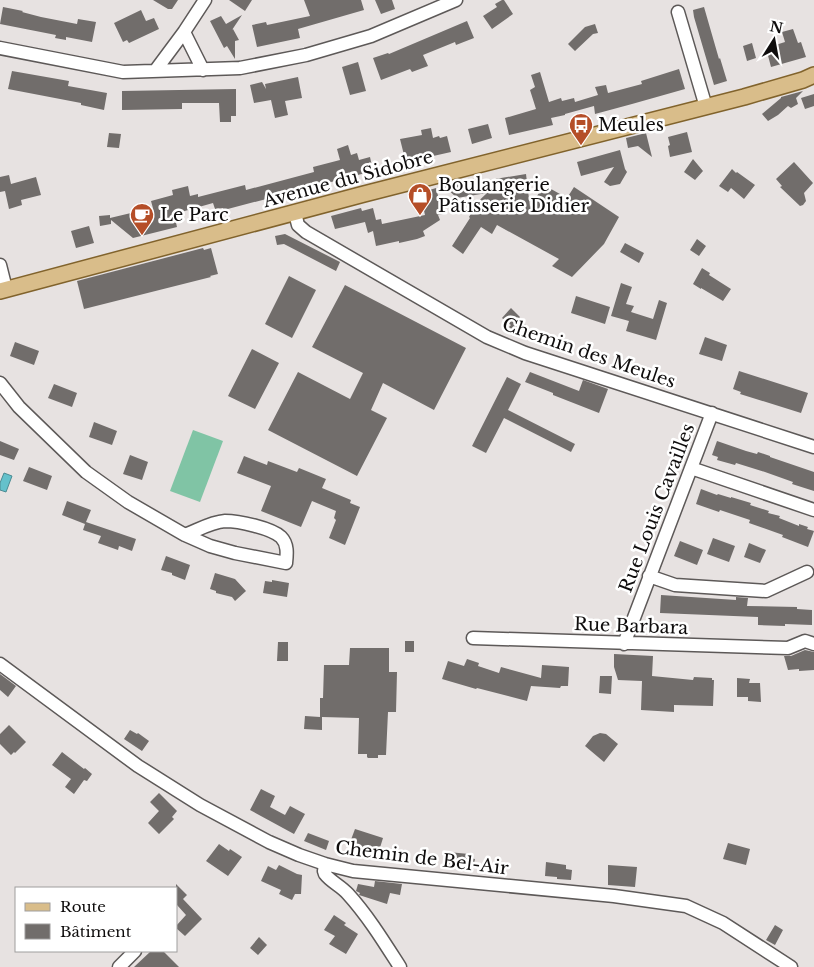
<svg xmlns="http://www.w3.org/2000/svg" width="814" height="967" viewBox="0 0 814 967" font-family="'Libre Baskerville',serif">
<rect width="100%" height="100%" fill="#e7e2e1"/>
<path fill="#80c4a5" d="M193,430L223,441L200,502L170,491Z"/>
<path fill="#65c1cb" stroke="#4b8b92" d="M4,473L12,476L6,492L0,490V483Z"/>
<path fill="#716d6b" d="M153,0H178L172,9H168Z
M229,0H252L245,11Z
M304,0H361L364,10L298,29L300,38L257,47L252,25L266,22L267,25L310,16Z
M375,0H392L395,9L381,14Z
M502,0H504L513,14L492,29L483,16L497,7L495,4Z
M3,7L23,11L22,12L41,17L77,24L78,19L96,22L92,42L66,37V40L55,38L56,35L0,24Z
M704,7L719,59L720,58L727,81L714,85L694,17L693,10Z
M141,10L146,21L154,18L159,29L129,43L127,40L123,42L114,23Z
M242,15L232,30L233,29L239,40L235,41V59L227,46L224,48L210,21L221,16L226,24Z
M467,21L474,38L456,45L455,42L423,55L428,66L412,72L410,69L381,80L373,58L388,53L389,54Z
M595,24L598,33L593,34L575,51L568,44L585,27Z
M793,29L798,43L801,42L806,57L771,67L766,48L785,42L782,32Z
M752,43L756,58L747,61L743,46Z
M358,62L366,91L350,95L342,67Z
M679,69L685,89L632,104L595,114L594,106L565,114V115L551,118L553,125L509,135L505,118L536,109L530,90L535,87L531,75L540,72L549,102L561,98L562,101L574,98L575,102L598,95L595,87L606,85L608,93L642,84L641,81Z
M12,71L69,81L68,86L107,93L104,110L81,105V103L8,89Z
M298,77L302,98L285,101L288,115L275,118L271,100L254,103L250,85L262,82L266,89L265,84Z
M236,89V116H231V122H220L219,103H182V109L122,110V91Z
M803,91L796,98L798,104L791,108L788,106L778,115L768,121L762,114L781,98V97Z
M814,94V106L805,109L801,98Z
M488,124L492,138L472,144L468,129Z
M431,128L433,138L439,136L440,138L447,136L451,152L411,161L410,158L405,159L400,139L422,135L421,130Z
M687,132L692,152L670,157L668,146L670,145L668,137Z
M109,133L121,134L119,148L107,147Z
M646,133L652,157L638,146L628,148L626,138Z
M348,145L351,155L357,153L359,160L370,157L373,171L224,210L223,208L215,209L213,203L174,214L177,227L133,238L111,220V224L100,226L99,216L110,215V218L131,213L132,217L154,212L151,201L173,195L172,190L188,186L190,196L198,194V197L245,185L246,190L314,172L313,167L340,160L337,149Z
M620,150L625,169L627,172L620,184L610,186L604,182L614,167L581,176L577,162Z
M693,159L703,171L695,180L684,172Z
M794,162L813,183L804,193L806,201L803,205L800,206L780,187L782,186L776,179Z
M732,169L736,173L737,172L755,185L744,199L731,188L728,192L719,186Z
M526,174L530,207L544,185L567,198L574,187L619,217L604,244L572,277L552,266L559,259L497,225L492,234L481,227L463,254L452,246L470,218L469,217L472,212L469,210L487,193L457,198L444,186L476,178L477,182Z
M9,175L11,184L36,177L41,195L21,200L22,205L9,209L5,191L0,192V177Z
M436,188L443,214L438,215L440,220L423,231L425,236L417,239L399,243V241L376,246L373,231L368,233L365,222L335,229L331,216L361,208L362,211L373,208L376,220L381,219L382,224L425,215L420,193Z
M89,226L94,243L76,248L71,231Z
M285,234L340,262L336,271L284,244L277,245L275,236Z
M697,239L706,246L699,256L690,250Z
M625,243L644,253L639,263L620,252Z
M203,248L204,250L211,248L218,274L210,276L211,277L84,309L77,281Z
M702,268L710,273L709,275L731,289L723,301L701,288V289L693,284Z
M289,276L316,290L292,338L265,324Z
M621,283L632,287L626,304L634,306L631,312L653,319L659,300L667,303L656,340L626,331L629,321L611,316Z
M345,285L466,348L434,410L383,383L371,410L387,418L357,476L268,430L298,372L350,399L363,373L312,347Z
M576,296L610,307L605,324L571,313Z
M511,308L520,317L519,318L526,325L517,334L509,327L511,325L502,318Z
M705,337L727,345L722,361L699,354Z
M15,342L39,351L34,365L10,356Z
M252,349L279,363L255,409L228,396Z
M739,371L808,393L801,413L740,394L741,392L733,389Z
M530,372L579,391L583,380L608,389L599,413L553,395V393L525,382Z
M507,377L521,384L508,410L575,444L571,452L504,418L486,453L472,446Z
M54,384L77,393L72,407L48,398Z
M94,422L117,431L112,445L89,437Z
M0,441L19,449L14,460L0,455Z
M717,441L746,451L757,454L758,452L770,456V457L814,472V491L792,484L793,482L765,472L736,463L735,465L717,460L718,457L712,455Z
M130,455L148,462L142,480L123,474Z
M244,456L267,465L268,461L297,472L299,468L326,479L322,488L351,500L350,503L360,507L345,545L329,538L336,520L334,518L336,511L312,501L301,527L261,511L271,486L237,473Z
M29,467L52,476L47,490L23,481Z
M701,489L717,495L718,494L731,498V497L751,503L750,505L769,511L768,513L780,516L779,518L799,526V524L808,527L807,529L814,531L808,547L782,537L783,535L749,523L750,520L720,510L719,512L696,504Z
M67,501L91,510L86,522L136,539L132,551L119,546L118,550L98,543L101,536L83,530L85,524L62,515Z
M713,538L735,546L729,562L707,554Z
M680,541L703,550L697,565L674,556Z
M749,543L766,550L760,563L744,557Z
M166,556L190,565L185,580L172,575V573L161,570Z
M215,573L235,579L246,591L235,601L232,597L216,593V591L210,589Z
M272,580L289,583L287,597L263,593L265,581L272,582Z
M661,595L736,600V597L748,598L747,606L797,607V609L812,610V625L785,624V626L758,625V617L660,613Z
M405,641H414V652H405Z
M278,642H288V661H277Z
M350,648H389V672H397L396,712H388L386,755H378V758H368L367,757V754H358L359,718L322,717V730L304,729L305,716L320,717V698H323L324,665H349Z
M805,650L814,652V670L799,671V669L788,670L784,656H791Z
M614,654L653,656L652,676L693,680L694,677L712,678V680H714L713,706L674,705V712L641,710L642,681L618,680L614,667Z
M467,659L479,663L478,666L499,673L501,667L541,678L542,665L569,667L568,686H561L560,688L531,686L527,701L477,688L476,689L442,679L448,661L464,666Z
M0,674L16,686L8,697L0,690Z
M600,676H612L611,694L599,693Z
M737,678L750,679L749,683H760L761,702L748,701V697H737Z
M9,725L26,742L15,753L14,752L11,755L0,744V734Z
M130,730L137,734L138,733L149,741L142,751L124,739Z
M600,733L606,734L618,744L604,762L585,746L593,736Z
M62,752L84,769L85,768L92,774L87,781L84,780L74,794L65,787L71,779L52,765Z
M261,789L275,796L270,807L285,815L290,806L305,814L294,834L250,810Z
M159,793L177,811L172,817L174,819L159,834L148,823L159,811L150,802Z
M355,829L383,838L378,854L349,845Z
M308,833L329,841L326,850L304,841Z
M728,843L750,849L746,865L723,859Z
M219,844L229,851L230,849L242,857L228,876L206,861Z
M448,852L469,854V858L475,859L473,869L447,866Z
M546,862L566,865V869L572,870L571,880L557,879V877L545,876Z
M279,865L297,874L302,875L301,894H295L292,900L279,894L281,890L261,881L268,866L276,870Z
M608,865L637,867L635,887L608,885Z
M375,881L402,884L400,895L390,893L387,904L359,895L360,893L356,891L358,884L374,887Z
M176,884L187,895L183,899L202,919L185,936L176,928V926L186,915L177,905L176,906Z
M334,915L346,923L344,925L358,934L346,954L329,944L335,936L324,930Z
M775,925L783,930L775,945L766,940Z
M259,937L267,945L258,955L250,948Z
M151,951H163L179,967H134Z"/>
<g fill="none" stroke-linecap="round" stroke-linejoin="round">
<g stroke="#5d5958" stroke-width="15">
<path id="minor" d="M678,12L706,107
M184,32L203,70
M0,48L123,72L240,68L306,55L371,36L456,0
M155,71L184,32L205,0
M295,213L298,225L306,232L487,337L525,353L814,447
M0,265L6,289
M0,383L19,407L86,472L128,502L185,535L210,546L235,553L286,563C287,554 288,544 281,537C271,528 239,521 225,521C211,522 198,530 185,535
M691,468L814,510
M649,576L675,585L766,591L807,572
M473,638L788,648L805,641L814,644
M624,644L712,413
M0,664L138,766L200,805L269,842L299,855L325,864L353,871L614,896L686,906L723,923L791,967
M325,864L324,871L325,874C331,882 341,886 348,894C368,916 384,942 400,967
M119,967L135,951"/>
</g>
<g stroke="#81632c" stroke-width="18">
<path id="major" d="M0,291L364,194L744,97L803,80L814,75"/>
</g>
<use href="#minor" stroke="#fff" stroke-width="12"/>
<use href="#major" stroke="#d9bd8a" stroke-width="15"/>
</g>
<defs>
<g id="bus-pin" transform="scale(1.25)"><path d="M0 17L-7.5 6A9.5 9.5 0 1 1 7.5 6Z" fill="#b54e28" stroke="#fff"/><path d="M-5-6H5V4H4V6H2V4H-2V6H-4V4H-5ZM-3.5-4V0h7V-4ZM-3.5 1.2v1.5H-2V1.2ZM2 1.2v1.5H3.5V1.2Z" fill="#fff"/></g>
<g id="shop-pin" transform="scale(1.25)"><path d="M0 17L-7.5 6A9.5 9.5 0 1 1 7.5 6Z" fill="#b54e28" stroke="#fff"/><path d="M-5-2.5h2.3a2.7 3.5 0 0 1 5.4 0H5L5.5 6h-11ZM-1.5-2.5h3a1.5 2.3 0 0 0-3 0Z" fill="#fff"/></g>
<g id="cafe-pin" transform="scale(1.25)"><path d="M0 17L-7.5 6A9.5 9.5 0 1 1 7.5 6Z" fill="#b54e28" stroke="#fff"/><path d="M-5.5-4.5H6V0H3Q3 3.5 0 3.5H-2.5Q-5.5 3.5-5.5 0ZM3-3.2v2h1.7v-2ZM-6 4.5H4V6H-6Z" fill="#fff"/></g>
</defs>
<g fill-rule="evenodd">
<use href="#bus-pin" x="581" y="125"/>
<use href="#shop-pin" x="420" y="195"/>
<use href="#cafe-pin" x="142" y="215"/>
</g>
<g text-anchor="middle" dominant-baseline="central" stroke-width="5" stroke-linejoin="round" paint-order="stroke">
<g font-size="18" fill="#0f0d0d" stroke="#fff" text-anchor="start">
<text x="598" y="125">Meules</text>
<text x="438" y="185">Boulangerie<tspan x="438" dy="21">Pâtisserie Didier</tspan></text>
<text x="160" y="215">Le Parc</text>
</g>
<g font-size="18" fill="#0f0d0d" stroke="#fff">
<text transform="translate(348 179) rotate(-15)">Avenue du Sidobre</text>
<text transform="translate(589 353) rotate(19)">Chemin des Meules</text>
<text transform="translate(657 508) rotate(-69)">Rue Louis Cavailles</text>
<text transform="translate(631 626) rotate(2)">Rue Barbara</text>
<text transform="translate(422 858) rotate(7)">Chemin de Bel-Air</text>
</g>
</g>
<rect x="15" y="887" width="162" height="65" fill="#ffffff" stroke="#9f9e9e"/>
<rect x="25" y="903" width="25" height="8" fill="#d9bd8a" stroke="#9f9e9e"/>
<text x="60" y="912" font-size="15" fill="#0f0d0d">Route</text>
<rect x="25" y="924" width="25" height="15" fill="#716d6b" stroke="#9f9e9e"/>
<text x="60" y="937" font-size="15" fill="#0f0d0d">Bâtiment</text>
<g transform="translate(774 40) rotate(11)" stroke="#ffffff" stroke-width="4" paint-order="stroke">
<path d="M0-4L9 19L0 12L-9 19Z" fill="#0f0d0d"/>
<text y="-8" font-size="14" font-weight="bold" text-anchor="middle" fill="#0f0d0d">N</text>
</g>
</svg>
